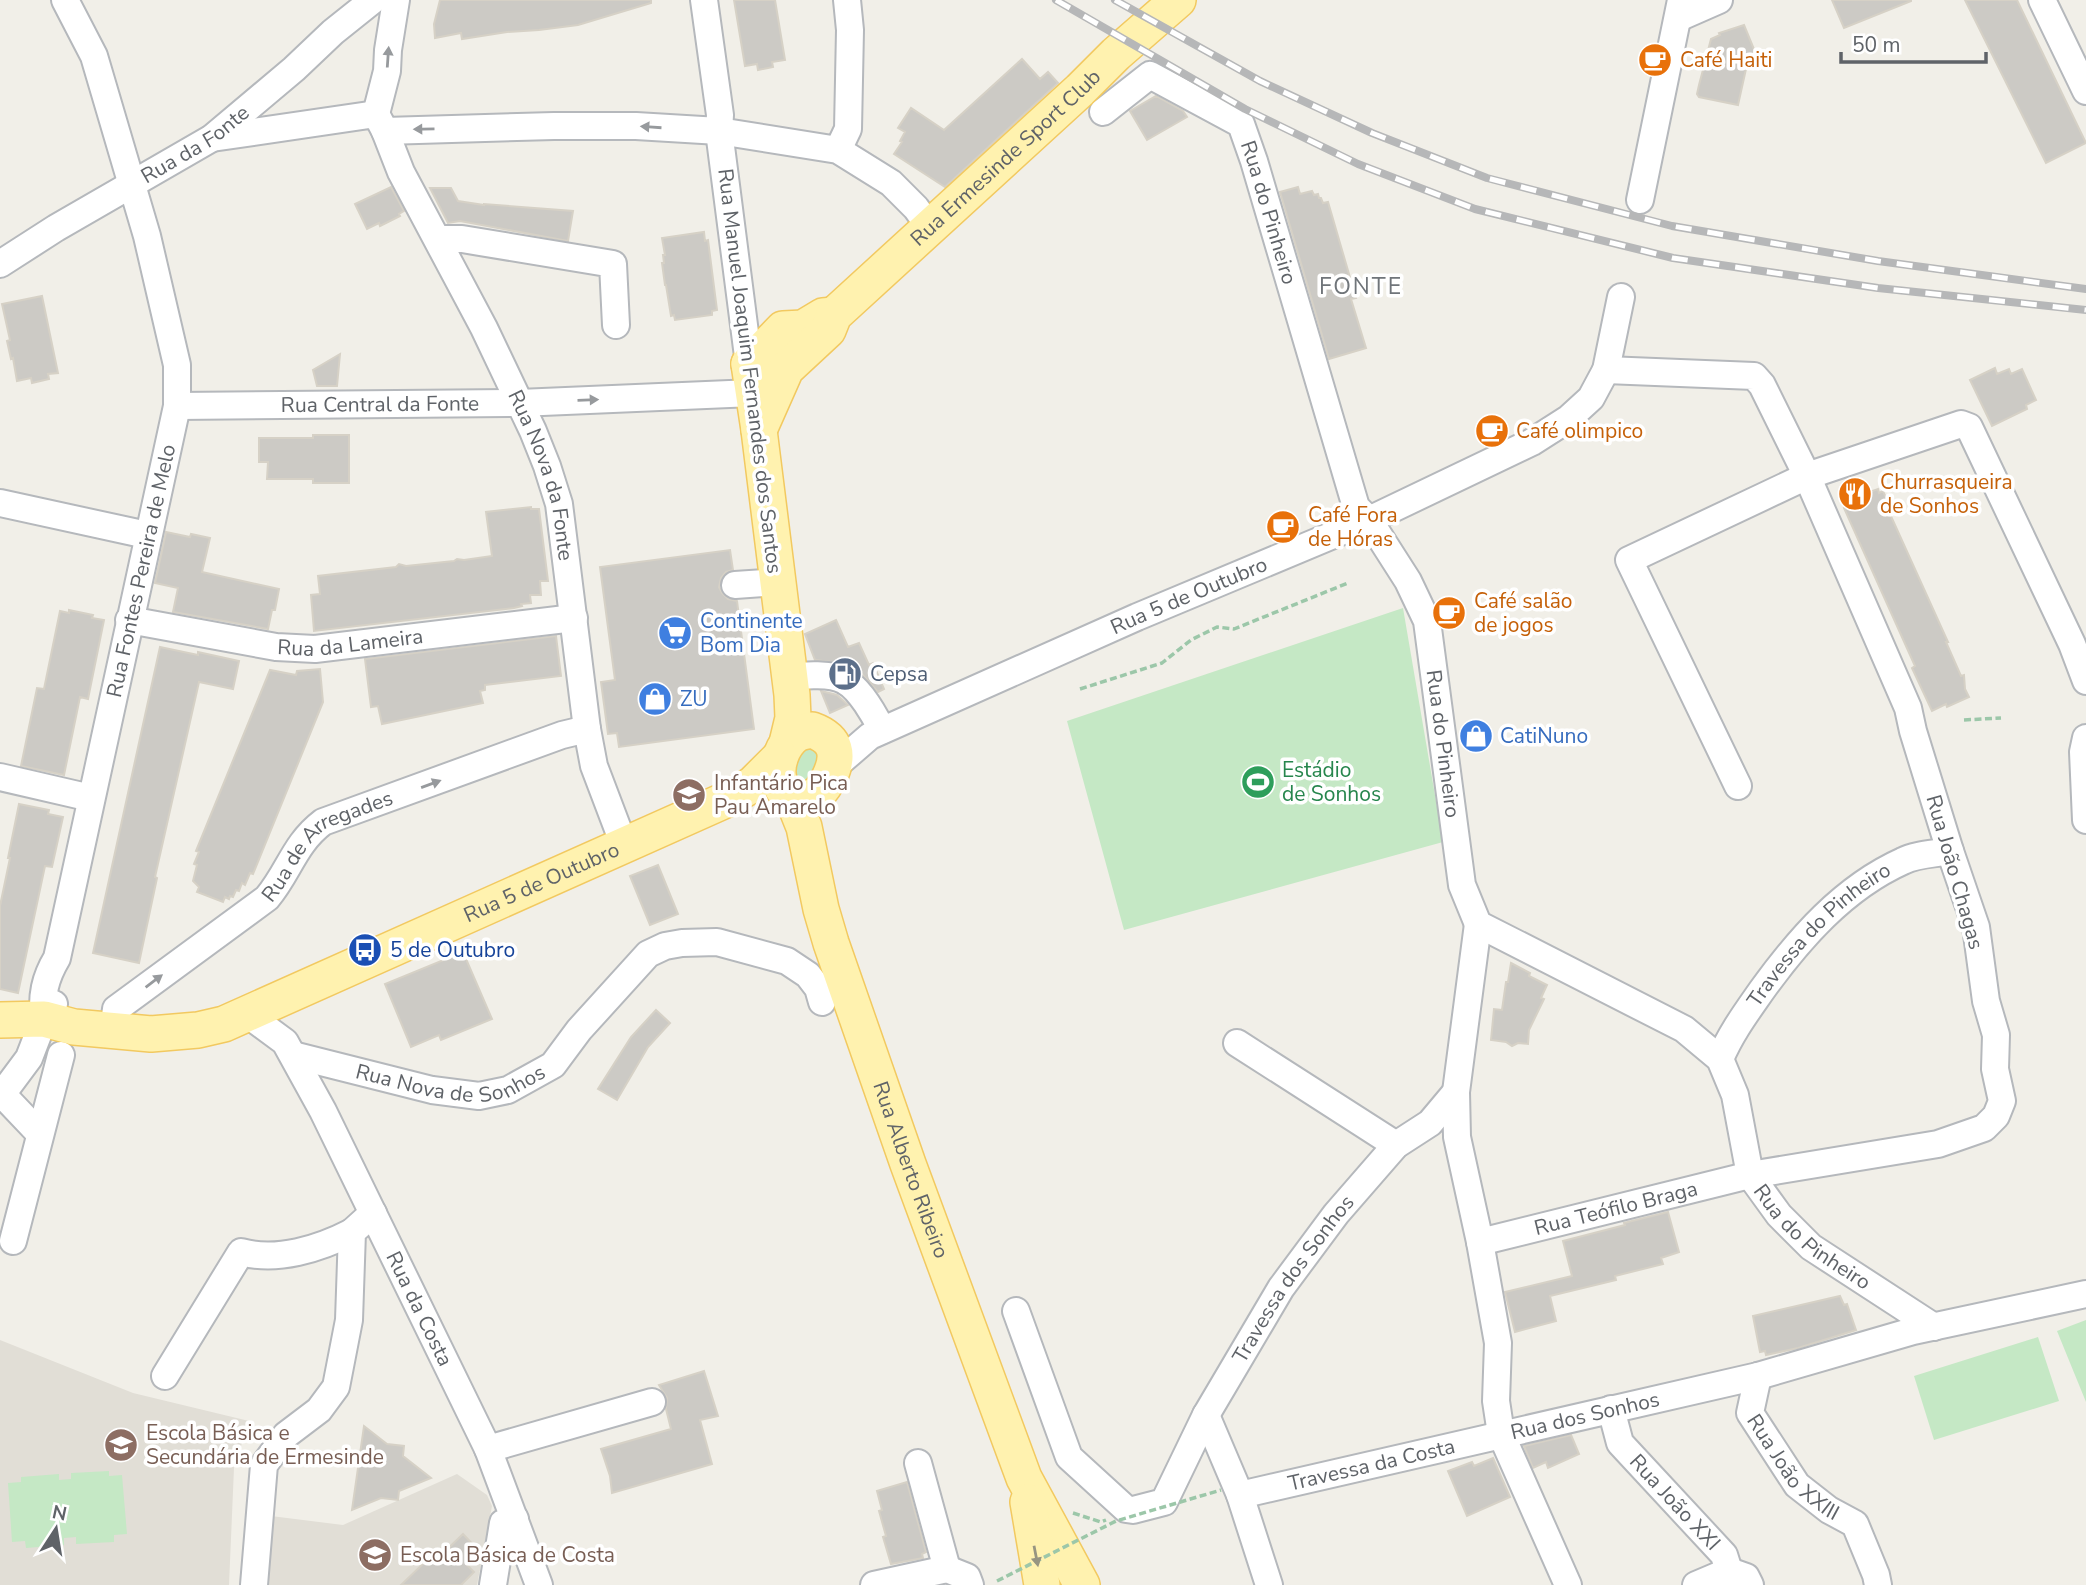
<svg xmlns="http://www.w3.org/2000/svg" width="2086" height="1585" viewBox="0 0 2086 1585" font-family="'Nunito Sans',sans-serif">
<rect width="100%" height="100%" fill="#f1efe8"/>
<path fill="#e1ded6" d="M0,1340L133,1393L249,1421L234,1468L229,1585H0Z
M457,1474L487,1495L492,1506L477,1585H267L271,1516L343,1525Z"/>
<path fill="#c5e8c5" d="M1403,608L1443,842L1124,930L1067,721Z
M807,743L824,758L800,788L789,770Z
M2086,1320V1402L2057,1331Z
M2038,1337L2059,1401L1934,1440L1914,1376Z
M109,1471V1476L122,1475L127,1534L114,1535V1542L76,1544V1537L64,1538V1545L26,1548L25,1541L12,1542L8,1483L21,1482V1477L59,1474V1480L71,1479V1473Z"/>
<path fill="#cccac5" stroke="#d6d1c6" stroke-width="2" d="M440,0H651V3L578,25L539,30L507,32L462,39L461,33L435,38L434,24Z
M734,0H775L785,60L772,62L773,67L758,70L757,64L745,66Z
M1832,0H1911V1L1844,28Z
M1965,0H2017L2086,143L2046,163Z
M1744,25L1758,59L1748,63V68L1746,69L1738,105L1699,97L1697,94L1699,85L1711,39L1720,35L1719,33Z
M1022,59L1040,79L1048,72L1058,83L945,187L894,154L902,142L900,141L905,132L898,128L911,108L944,130Z
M1156,96L1183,111L1187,117L1147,140L1130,111Z
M391,187L404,211L399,214L400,216L380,226L379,223L367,229L355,204Z
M1298,187L1300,194L1312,191L1314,195L1318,194L1319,198H1321L1323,203L1328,202L1356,298L1351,299L1366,348L1329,359L1280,192Z
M430,188H451L458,201L484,205V204L573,211L568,241L460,221L448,223Z
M704,232L705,241L708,240L717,310L712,311V315L675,320L674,315L671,316L666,285H665L662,263H664L663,255H665L662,238Z
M42,296L58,373L48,374L49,379L32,383L31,378L17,381L13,358L11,359L7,341L10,340L2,304Z
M340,354L337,386H317L313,370Z
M1995,368L1997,374L2009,369L2011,374L2022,369L2036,400L2026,405L2027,409L1992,426L1970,380Z
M313,435H349V483H313V479H267L268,462H259V438H313Z
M1878,489L1879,493L1883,491L1893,513L1890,514L1948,642H1946L1961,676L1964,675L1965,689L1969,697L1947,707L1946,704L1932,711L1912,668L1915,666L1844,508L1846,507L1845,505L1861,495Z
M531,507V509H539L548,581H540L541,595H530L531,603L521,604L522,606L514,608L314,631L311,595L320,594L318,576L396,567L399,564L406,566L454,561L457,559L464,560L492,556L486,512Z
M166,532L190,537L191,534L210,538L202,572L279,589L275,610H272L268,629L173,612L178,588L155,583Z
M730,550L733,570L726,572L721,578L719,587L722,593L728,599L737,601L754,729L619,747L617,733L608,734L601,682L615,680L600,567Z
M69,610L93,615L92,618L104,620L88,699L80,697L64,775L21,766L37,688L44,689L60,611L69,613Z
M836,620L848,647L859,643L869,665L873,663L884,689L878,692L861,673L847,664L815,660L805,634Z
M556,636L561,676L485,685V690L480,691L483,703L382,724L378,706L371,707L365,659Z
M160,647L198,655V652L239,661L233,689L199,682L155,877L157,878L139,963L93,953Z
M320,669L323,702L253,874L250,873L245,885L242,883L239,891L236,890L233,897L230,896L229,899L225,897L223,902L197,892L199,887L193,881L197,865L194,864L199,852L196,851L270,670L296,675L297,671Z
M821,691L837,695L848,705L830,713Z
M19,804L49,810L48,814L63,817L52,867L45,866L18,993L0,989V906L10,858H8Z
M658,865L678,914L650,925L630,876Z
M463,952L492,1019L441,1040L439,1035L411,1047L385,984Z
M1511,963L1530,973L1529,976L1547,985L1541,998L1544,999L1529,1030L1528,1044L1518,1043L1512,1046L1506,1042L1491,1040L1494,1009L1502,1010L1506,982H1508Z
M656,1010L670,1023L648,1047L617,1100L598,1089L631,1037Z
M1668,1212L1679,1252L1661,1258L1663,1264L1615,1276L1616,1280L1550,1296L1556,1321L1515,1332L1505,1292L1572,1276L1563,1241L1625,1225L1624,1223Z
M1840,1296L1844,1305L1847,1304L1856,1330L1798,1348L1766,1355L1765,1351L1760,1352L1753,1316Z
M704,1371L718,1416L700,1420L712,1464L612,1493L610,1476L601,1449L671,1429L666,1409L667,1398L659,1385Z
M364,1426L387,1444L404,1446L403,1456L431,1478L399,1491L398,1500L381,1498L352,1510Z
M1571,1435L1579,1454L1548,1468L1546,1462L1533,1468L1524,1446Z
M1493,1458L1510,1497L1467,1516L1448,1471L1472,1462L1474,1466Z
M907,1482L926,1552L922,1554L923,1558L891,1564L883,1537L886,1536L879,1511L882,1510L877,1491Z
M463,1534L480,1552L467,1565L474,1572L461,1585H401L428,1559L433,1563Z"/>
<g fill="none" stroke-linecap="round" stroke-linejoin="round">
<g stroke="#b5b8bc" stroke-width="30">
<g id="minor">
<path d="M704,0L720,115L719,131L749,364"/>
<path d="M2042,0L2086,91"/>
<path d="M1678,18L1719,0"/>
<path id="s1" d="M1103,112L1150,75L1241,124L1254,161L1356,507L1369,520L1408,581L1427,621L1462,885L1478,924L1684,1029L1720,1059L1735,1095L1750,1175L1779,1215L1811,1247L1934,1327"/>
<path d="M376,114L387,71L388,50L396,0"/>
<path d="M385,131L554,126H636L719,131L838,150L891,183L916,208L929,226"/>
<path id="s2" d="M212,138L376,114L385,131L401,172L484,328L533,431L547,466L559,504L587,729L594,766L624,845"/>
<path d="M838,150L848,129L850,30L847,0"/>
<path d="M1640,200L1681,0"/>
<path d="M438,239H462L613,264L616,325"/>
<path id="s3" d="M0,264L56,228L212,138L294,69L333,32L373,0"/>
<path id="s4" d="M177,406L519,403L753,393"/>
<path d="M0,503L147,535"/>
<path d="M735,585L777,582"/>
<path id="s5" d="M129,620L276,647L315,649L574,618"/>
<path d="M789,677C803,675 833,673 845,681C860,689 875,716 882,730"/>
<path d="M2086,738L2083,752L2086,820"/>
<path id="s6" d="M834,767L870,736L1137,617L1369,520L1532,442L1568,419L1591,398L1606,370L1621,297"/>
<path d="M0,777L91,798"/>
<path d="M1738,786L1629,560L1807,476L1961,424L1969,427L2072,644L2086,681"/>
<path d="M1478,924L1456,1092L1457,1137L1480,1242L1498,1343L1496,1401L1501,1434L1568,1585"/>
<path id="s7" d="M247,1014L285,1042L323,1111L488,1449L539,1585"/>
<path id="s8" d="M44,1019C41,996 45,978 57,958L177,406V365L147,236L94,56L65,0"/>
<path id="s9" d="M113,1030L116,1009L267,898C289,872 294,844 323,822L562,735L587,729"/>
<path d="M1237,1043L1396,1145"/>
<path id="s10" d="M293,1055L432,1090L479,1096L508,1090L553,1065L579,1030L648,954L665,946L682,943L717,942L787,961L808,975L818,988L822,1002"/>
<path id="s11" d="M1720,1059C1731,1033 1746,1013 1762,990C1799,939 1843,888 1903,861C1916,854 1935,854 1950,851"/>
<path d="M2,1094L40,1134"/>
<path d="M0,1097L29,1058L44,1019L54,1004"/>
<path d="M13,1241L61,1055"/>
<path id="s12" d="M1480,1242L1750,1175L1938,1144L1984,1128L1996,1116L2002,1101L1995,1069L1996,1035L1986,1001L1976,927L1950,851L1913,731L1908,708L1807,476L1762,385L1754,376L1606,370"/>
<path id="s13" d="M1016,1311L1069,1457L1126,1509L1133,1510L1164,1502L1206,1415L1281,1288L1336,1214L1396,1145L1430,1123L1456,1092"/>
<path d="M165,1376L241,1252C277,1262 319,1249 352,1232"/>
<path id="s14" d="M1758,1376L1750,1413L1797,1485L1829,1510L1855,1524L1876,1575L1878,1585"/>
<path id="s15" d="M1611,1409L1620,1443L1724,1555L1729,1571"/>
<path d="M1206,1415L1240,1495L1269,1585"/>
<path d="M488,1449L652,1402"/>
<path d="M918,1463L947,1569"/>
<path id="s16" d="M1240,1495L1758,1376L1913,1331L2086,1294"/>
<path d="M1729,1571L1746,1577L1750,1585"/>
<path d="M254,1585L264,1465L286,1435L319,1410L336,1387L349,1320L352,1232L373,1213"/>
<path d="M493,1585L503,1523L515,1519"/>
<path d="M874,1585L947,1569L967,1577L970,1585"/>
<path d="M1696,1585L1729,1571"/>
</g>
</g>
<g stroke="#f2c960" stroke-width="38">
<g id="major">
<path d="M749,364L759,430L792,695L793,718L787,743"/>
<path d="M749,364L783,329L803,328L823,316L834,315"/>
<path id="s17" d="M759,430L786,369L828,330L834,315L1080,90L1116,54L1178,0"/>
<path d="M812,730C837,739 840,755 829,778C826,783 821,792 816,795C803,804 785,798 780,783C774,767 782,744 797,734C801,732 807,731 812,730Z"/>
<path id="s18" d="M792,797L804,827L821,909L831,943L908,1164L1024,1478L1082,1585"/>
<path id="s19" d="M0,1020L44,1019L74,1027L151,1034L198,1030L224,1024L730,798L753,784L780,757"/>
<path d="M1028,1502L1042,1585"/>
</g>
</g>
<path stroke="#9cc7a9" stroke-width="3.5" stroke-dasharray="7 3.5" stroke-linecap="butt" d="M1080,689L1162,663L1191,640L1217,627L1234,629L1348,583
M1964,720L2001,718
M1073,1513L1101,1522L1106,1520"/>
<use href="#minor" stroke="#fff" stroke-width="26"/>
<use href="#major" stroke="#fff2af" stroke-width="35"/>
<g stroke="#b6b7b8" stroke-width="8">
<path id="rail" d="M1056,0L1245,109L1358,164L1475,209L1673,258L1878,288L2086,310
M1115,0L1260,81L1372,133L1487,178L1672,226L1878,261L2086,289"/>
</g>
<use href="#rail" stroke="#fff" stroke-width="5" stroke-dasharray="16" stroke-linecap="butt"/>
<path stroke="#9cc7a9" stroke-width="3.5" stroke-dasharray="7 3.5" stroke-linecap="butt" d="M997,1581L1116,1521L1221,1490"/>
</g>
<defs><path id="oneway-solid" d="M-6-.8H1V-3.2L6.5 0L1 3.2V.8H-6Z" transform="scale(1.75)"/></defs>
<g fill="#979a9d">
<use href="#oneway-solid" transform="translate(388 57) rotate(-86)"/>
<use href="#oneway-solid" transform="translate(651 127) rotate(-176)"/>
<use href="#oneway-solid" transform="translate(424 129) rotate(179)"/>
<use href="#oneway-solid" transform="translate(588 400) rotate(-2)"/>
<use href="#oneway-solid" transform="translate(431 784) rotate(-20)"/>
<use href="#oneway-solid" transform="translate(154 981) rotate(-37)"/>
</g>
<use fill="#979581" href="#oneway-solid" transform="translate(1036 1556) rotate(79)"/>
<defs>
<g id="cafe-disc" transform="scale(1.75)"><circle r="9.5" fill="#e8710a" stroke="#fff"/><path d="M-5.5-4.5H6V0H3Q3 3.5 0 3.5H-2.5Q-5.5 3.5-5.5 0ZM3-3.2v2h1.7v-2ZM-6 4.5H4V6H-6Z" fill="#fff"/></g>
<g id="restaurant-disc" transform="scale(1.75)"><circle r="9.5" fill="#e8710a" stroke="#fff"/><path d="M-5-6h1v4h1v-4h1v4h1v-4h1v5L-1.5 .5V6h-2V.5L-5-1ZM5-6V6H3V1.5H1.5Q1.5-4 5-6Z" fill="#fff"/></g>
<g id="supermarket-disc" transform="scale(1.75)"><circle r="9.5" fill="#3f7fe0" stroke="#fff"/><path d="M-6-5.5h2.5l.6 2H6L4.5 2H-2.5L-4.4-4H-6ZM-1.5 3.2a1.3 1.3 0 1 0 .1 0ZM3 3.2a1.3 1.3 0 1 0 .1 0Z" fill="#fff"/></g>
<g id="fuel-disc" transform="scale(1.75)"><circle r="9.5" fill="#5c6f8a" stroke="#fff"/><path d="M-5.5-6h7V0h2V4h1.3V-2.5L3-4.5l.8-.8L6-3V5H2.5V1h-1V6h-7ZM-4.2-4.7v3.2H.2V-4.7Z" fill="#fff"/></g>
<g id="shop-disc" transform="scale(1.75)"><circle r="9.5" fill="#3f7fe0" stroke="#fff"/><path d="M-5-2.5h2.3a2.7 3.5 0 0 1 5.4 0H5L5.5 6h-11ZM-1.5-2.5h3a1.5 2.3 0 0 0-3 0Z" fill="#fff"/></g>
<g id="stadium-disc" transform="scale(1.75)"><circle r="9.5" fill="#2e9e5b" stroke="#fff"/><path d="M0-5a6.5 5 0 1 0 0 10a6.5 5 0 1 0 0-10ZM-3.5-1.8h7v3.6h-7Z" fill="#fff"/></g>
<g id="school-disc" transform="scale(1.75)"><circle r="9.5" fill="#8d6e63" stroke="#fff"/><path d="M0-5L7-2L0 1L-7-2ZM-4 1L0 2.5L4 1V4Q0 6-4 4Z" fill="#fff"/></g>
<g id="bus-disc" transform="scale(1.75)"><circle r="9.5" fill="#1a4fb4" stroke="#fff"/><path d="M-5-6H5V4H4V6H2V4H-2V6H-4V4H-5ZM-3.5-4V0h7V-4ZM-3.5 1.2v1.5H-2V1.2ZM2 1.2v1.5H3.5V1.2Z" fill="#fff"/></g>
</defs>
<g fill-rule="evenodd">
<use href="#cafe-disc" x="1655" y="60"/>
<use href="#cafe-disc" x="1492" y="431"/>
<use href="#restaurant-disc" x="1855" y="494"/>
<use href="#cafe-disc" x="1283" y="527"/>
<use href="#cafe-disc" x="1449" y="613"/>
<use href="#supermarket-disc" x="675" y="633"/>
<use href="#fuel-disc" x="845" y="674"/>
<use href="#shop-disc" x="655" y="699"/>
<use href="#shop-disc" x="1476" y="736"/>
<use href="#stadium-disc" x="1258" y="782"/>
<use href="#school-disc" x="689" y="795"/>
<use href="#bus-disc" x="365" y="950"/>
<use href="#school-disc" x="121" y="1445"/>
<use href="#school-disc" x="375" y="1555"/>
</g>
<g text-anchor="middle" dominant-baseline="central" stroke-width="7" stroke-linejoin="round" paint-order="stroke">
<g font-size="21" fill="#c56008" stroke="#fff" text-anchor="start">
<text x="1680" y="60">Café Haiti</text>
<text x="1516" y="431">Café olimpico</text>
<text x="1880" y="482">Churrasqueira<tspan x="1880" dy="24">de Sonhos</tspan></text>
<text x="1308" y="515">Café Fora<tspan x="1308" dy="24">de Hóras</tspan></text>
<text x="1474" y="601">Café salão<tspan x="1474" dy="24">de jogos</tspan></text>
</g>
<g font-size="21" fill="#5f6368" stroke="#fff">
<text stroke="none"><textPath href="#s3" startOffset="229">Rua da Fonte</textPath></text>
<text stroke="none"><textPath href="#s17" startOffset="373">Rua Ermesinde Sport Club</textPath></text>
<text stroke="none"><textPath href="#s1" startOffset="256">Rua do Pinheiro</textPath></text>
<text transform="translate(750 371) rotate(83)">Rua Manuel Joaquim Fernandes dos Santos</text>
<text stroke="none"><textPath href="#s4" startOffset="203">Rua Central da Fonte</textPath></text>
<text stroke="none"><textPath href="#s2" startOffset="565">Rua Nova da Fonte</textPath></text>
<text stroke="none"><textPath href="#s8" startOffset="460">Rua Fontes Pereira de Melo</textPath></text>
<text stroke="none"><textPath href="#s6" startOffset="396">Rua 5 de Outubro</textPath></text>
<text stroke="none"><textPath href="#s5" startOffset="224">Rua da Lameira</textPath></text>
<text stroke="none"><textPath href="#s1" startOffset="822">Rua do Pinheiro</textPath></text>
<text stroke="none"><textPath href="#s9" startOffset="292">Rua de Arregades</textPath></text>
<text transform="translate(1955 872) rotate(74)">Rua João Chagas</text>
<text stroke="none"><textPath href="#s19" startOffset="574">Rua 5 de Outubro</textPath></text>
<text stroke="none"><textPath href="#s11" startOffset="161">Travessa do Pinheiro</textPath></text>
<text stroke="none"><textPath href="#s10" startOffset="163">Rua Nova de Sonhos</textPath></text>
<text stroke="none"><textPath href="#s18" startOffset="392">Rua Alberto Ribeiro</textPath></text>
<text stroke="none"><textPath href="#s12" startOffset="140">Rua Teófilo Braga</textPath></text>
<text stroke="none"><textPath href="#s1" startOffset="1494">Rua do Pinheiro</textPath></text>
<text stroke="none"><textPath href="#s13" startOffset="530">Travessa dos Sonhos</textPath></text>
<text stroke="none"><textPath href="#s7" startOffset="346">Rua da Costa</textPath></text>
<text stroke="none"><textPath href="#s16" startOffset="354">Rua dos Sonhos</textPath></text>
<text stroke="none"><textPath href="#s14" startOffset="108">Rua João XXIII</textPath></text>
<text stroke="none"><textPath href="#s16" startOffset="135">Travessa da Costa</textPath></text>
<text stroke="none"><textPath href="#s15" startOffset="116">Rua João XXI</textPath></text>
</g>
<g font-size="21" fill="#366cbe" stroke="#fff" text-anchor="start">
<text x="700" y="621">Continente<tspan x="700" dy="24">Bom Dia</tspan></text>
<text x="680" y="699">ZU</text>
<text x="1500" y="736">CatiNuno</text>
</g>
<g font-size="21" fill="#4e5e75" stroke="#fff" text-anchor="start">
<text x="870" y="674">Cepsa</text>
</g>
<g font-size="21" fill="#27864d" stroke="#fff" text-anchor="start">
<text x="1282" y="770">Estádio<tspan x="1282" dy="24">de Sonhos</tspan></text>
</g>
<g font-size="21" fill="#785e54" stroke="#fff" text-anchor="start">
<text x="714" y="783">Infantário Pica<tspan x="714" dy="24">Pau Amarelo</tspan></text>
<text x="146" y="1433">Escola Básica e<tspan x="146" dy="24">Secundária de Ermesinde</tspan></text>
<text x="400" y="1555">Escola Básica de Costa</text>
</g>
<g font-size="21" fill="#164399" stroke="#fff" text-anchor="start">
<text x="390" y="950">5 de Outubro</text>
</g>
<g font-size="23" letter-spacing="2" fill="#70757a" stroke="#fff">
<text x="1361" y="286">FONTE</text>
</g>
</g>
<g transform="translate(56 1529) rotate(12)" stroke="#ffffff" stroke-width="5" paint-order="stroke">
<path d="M0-5L12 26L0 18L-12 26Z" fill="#5f6368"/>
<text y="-10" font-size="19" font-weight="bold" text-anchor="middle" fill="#5f6368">N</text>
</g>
<path d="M1841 52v10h145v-10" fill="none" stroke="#5f6368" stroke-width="3.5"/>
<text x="1852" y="52" font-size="21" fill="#5f6368" stroke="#ffffff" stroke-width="5" paint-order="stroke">50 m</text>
</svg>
